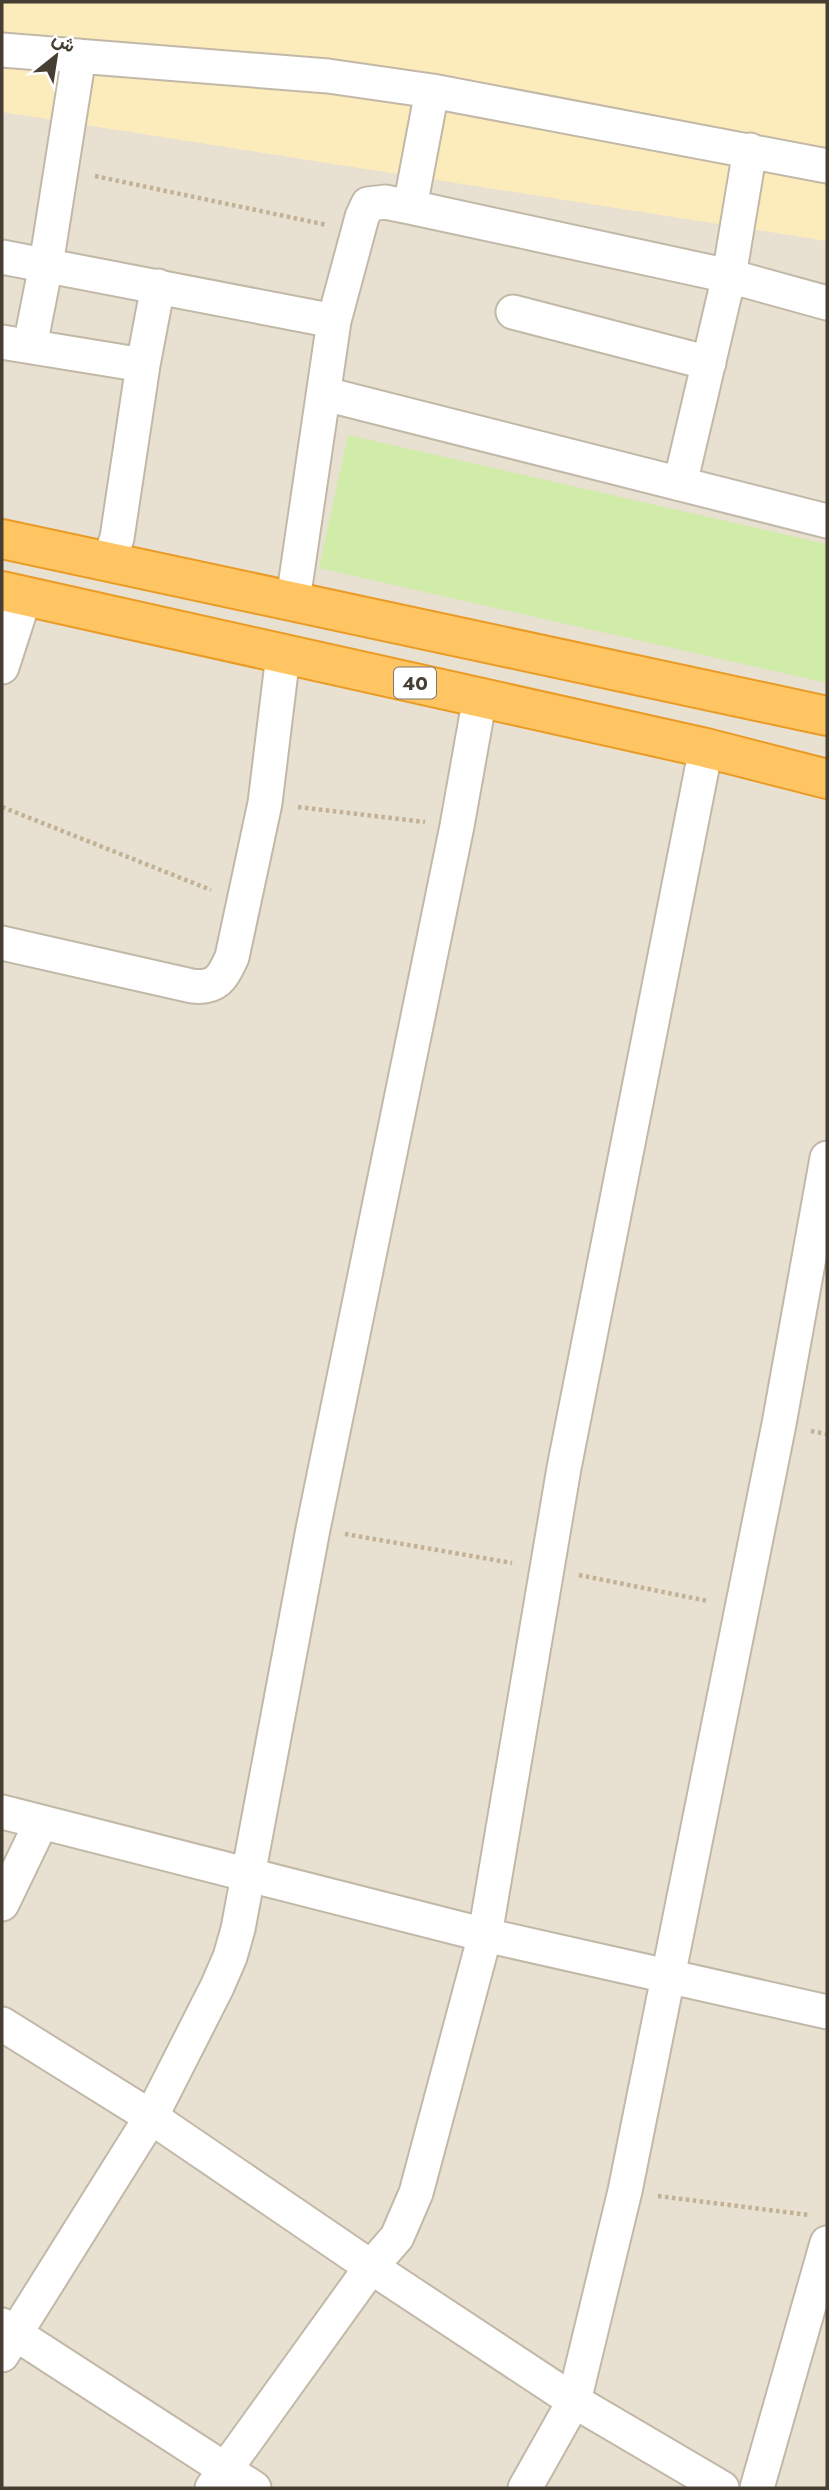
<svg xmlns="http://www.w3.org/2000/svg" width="829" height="2490" viewBox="0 0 829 2490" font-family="Jost,Vazirmatn,sans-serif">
<rect width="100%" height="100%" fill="#f3eee3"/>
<path fill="#e8e0d1" d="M2,68L827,198V2488H2Z"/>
<path fill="#d0eca8" d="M348,435L827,544V683L319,568Z"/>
<path fill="#fcecbb" d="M2,2H827V241L2,112Z"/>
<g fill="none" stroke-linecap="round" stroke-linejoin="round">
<g stroke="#c2b8a8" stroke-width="37">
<path id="street" d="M2,50L328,76L432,91L827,166
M410,207L432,91
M2,257L334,321
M513,312L709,363
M2,342L143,365L117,538L108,563
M30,346L46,265L79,56
M143,365L158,286
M325,394L827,521
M680,484L729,276L750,150
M293,600L334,321L362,217L368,204L385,202L410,207L729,276L827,303
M2,667L25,596
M2,943L192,986C216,989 223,978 232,957L265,803L283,655
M2,1812L485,1935L827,2012
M2,1904L41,1823
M2,2024L151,2117L371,2267L574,2401L722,2488
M2,2325L254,2488
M2,2355L151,2117L217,1987L230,1957L238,1929L313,1529L457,826L480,697
M212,2488L371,2267L397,2237L416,2193L485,1935L564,1468L706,748
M525,2488L574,2401L625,2191L779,1424L827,1158
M757,2488L827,2243"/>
</g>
<g stroke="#ea9b26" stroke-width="42">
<path id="highway" d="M2,539L827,716
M2,591L706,748L827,779"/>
</g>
<path stroke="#c2b195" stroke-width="4.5" stroke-dasharray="3.5 3.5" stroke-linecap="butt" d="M95,176L327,225
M2,807L211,890
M298,807L425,822
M811,1431L827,1434
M345,1534L512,1563
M579,1575L708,1601
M658,2196L809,2215"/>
<use href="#street" stroke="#fff" stroke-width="33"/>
<use href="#highway" stroke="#ffc563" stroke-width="38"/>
</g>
<g text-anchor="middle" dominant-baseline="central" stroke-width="5" stroke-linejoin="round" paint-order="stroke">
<rect fill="#fff" stroke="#7e7870" stroke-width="2" x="394" y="667.5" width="42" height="31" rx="5"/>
<g font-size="19" font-weight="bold" fill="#463e33">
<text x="415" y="683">40</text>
</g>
</g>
<rect width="829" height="2490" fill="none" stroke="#463e33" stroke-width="7"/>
<g transform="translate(56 56) rotate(30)" stroke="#ffffff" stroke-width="5" paint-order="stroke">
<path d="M0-5L12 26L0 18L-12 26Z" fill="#463e33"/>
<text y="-10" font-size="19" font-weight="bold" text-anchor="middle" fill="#463e33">ش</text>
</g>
</svg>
